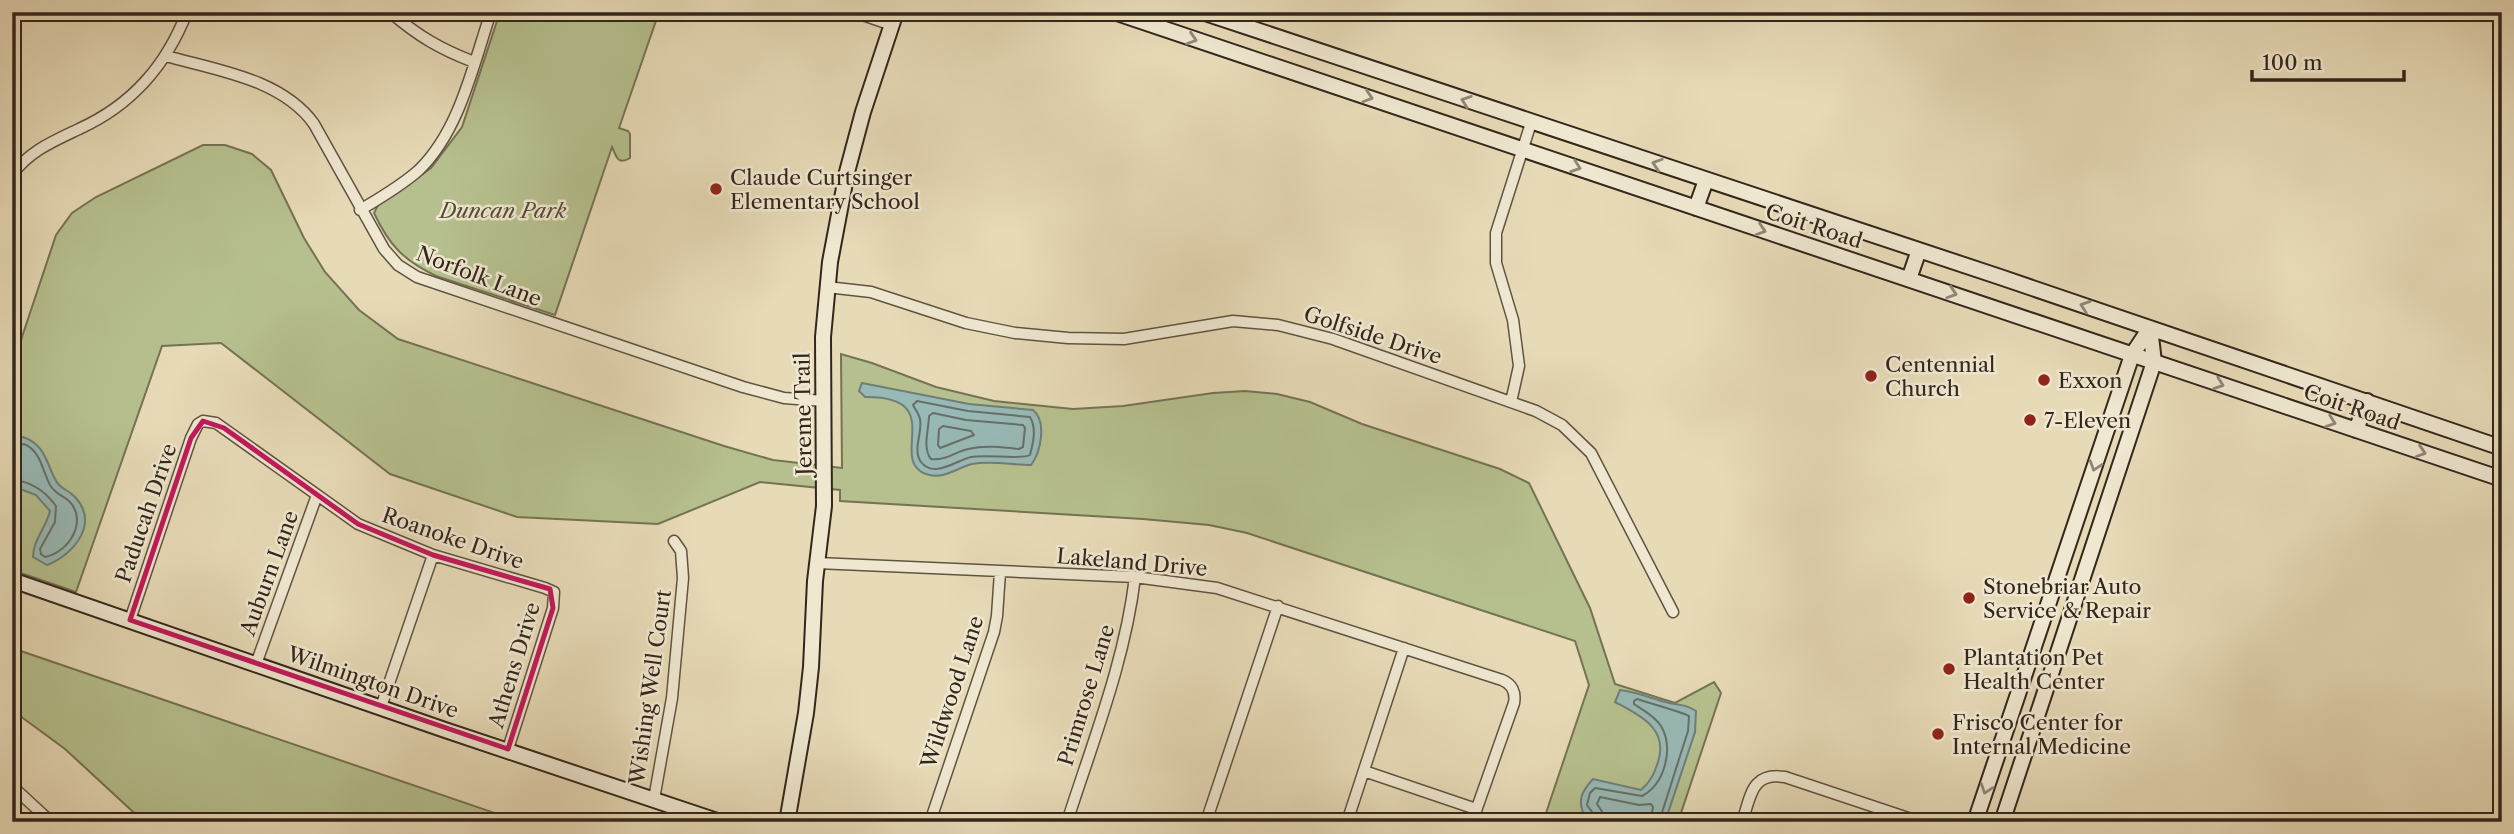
<svg xmlns="http://www.w3.org/2000/svg" width="2514" height="834" viewBox="0 0 2514 834" font-family="'Libre Caslon Text',serif">
<rect width="100%" height="100%" fill="#e7dab7"/>
<filter id="stains"><feTurbulence type="fractalNoise" baseFrequency=".00286" numOctaves="4"/><feColorMatrix values="0 0 0 0 .2 0 0 0 0 .09 0 0 0 0 .02 0 0 0 .5 -.17"/></filter>
<radialGradient id="worn" r=".72"><stop offset=".6" stop-color="#630" stop-opacity="0"/><stop offset="1" stop-color="#630" stop-opacity=".3"/></radialGradient>
<path fill="#b6c08e" stroke="#747354" stroke-width="2" d="M500,12H659L619,128L628,131L630,134V158C617,166 616,155 612,147L555,315L436,276C403,260 389,245 374,213L378,205L431,168L462,127Z
M203,145H225L252,154L271,170L304,238L325,272L359,310L398,339L724,446L773,460L842,468L841,354L872,363L936,387L994,401L1073,409L1123,406L1213,393L1245,391L1277,394L1310,402L1362,424L1500,469L1529,483L1590,608L1615,684L1675,703L1714,682L1721,693L1678,822H1543L1589,685L1575,641L1247,533L1209,525L1143,519L840,501V490L760,482L658,524L517,517L390,474L221,343L162,346L76,592L12,570V367L56,235L72,213L96,197Z
M12,648L521,822H144L65,749L12,710Z"/>
<path fill="#98b9b6" stroke="#707e78" stroke-width="2" d="M862,383L969,404L1033,410C1047,421 1041,452 1031,465C1011,465 992,460 972,464C956,468 944,480 926,474C887,460 949,396 865,397L859,391Z
M23,437C44,444 46,461 55,479C60,490 68,489 75,497C100,524 73,555 47,565L33,557C33,540 46,528 50,511L36,495L12,486V441Z
M1620,690C1638,692 1652,699 1669,703C1680,705 1687,705 1696,711L1695,732L1665,822H1595L1585,817C1577,801 1581,792 1593,779L1641,790C1651,781 1654,774 1658,762C1669,728 1639,715 1615,702Z"/>
<g fill="none" stroke-linecap="round" stroke-linejoin="round">
<path stroke="#667068" stroke-width="2" d="M917,401L968,411L1030,417C1037,429 1033,443 1030,455C1022,460 986,454 971,457C957,460 934,479 921,462C912,450 923,432 920,419C919,414 915,409 913,405Z
M933,413L966,420L1023,425L1025,428L1023,447L1019,449C1002,447 985,445 968,449C955,452 945,461 931,459C922,448 929,429 929,416Z
M943,426L971,431L974,435L940,448L938,445L939,429Z
M12,446L24,444C41,451 42,470 50,485C57,496 63,495 70,502C88,522 68,553 45,557L41,554L40,549L55,522L56,506C45,491 31,481 12,480
M1595,822V816L1587,805L1590,793L1595,788L1642,796C1665,784 1674,748 1661,726C1655,716 1643,710 1634,704V701L1637,699C1646,702 1685,713 1689,716L1688,731L1659,822
M1604,822L1603,813L1597,804L1600,797L1639,805L1651,804L1653,807L1650,822"/>
<g stroke="#605342" stroke-width="13">
<path id="street" d="M390,12C418,36 440,49 474,62
M854,12L892,25
M166,56C216,70 282,79 314,124L384,249L398,265L417,277L743,387L784,398L824,401
M12,175C29,151 54,141 79,129C132,105 166,66 187,12
M360,210C380,198 401,186 419,170C460,130 473,65 491,12
M827,287L871,292L966,323L1015,333L1068,338L1124,339L1233,321L1278,325L1333,339L1536,411L1562,425L1591,453L1673,612
M1511,402L1519,366L1513,320L1496,263V233L1531,123
M817,563L1135,577L1217,588L1502,680C1512,684 1516,692 1514,703L1472,822
M130,620L191,438L198,424L203,421L216,423L358,524L433,555L545,588L554,592L553,608L508,749
M256,664L317,495
M381,707L433,555
M1364,771L1476,809
M12,786L51,822
M654,799L672,698L683,578L681,551L674,541
M930,822L994,632L997,616L1000,572
M1067,822C1093,741 1125,661 1135,577
M1206,822L1278,606
M1347,822L1404,648
M1742,822C1751,796 1751,772 1785,777L1920,822"/>
</g>
<g stroke="#33261b" stroke-width="18">
<path id="secondary" d="M1114,12L2502,479
M1202,12L2000,277L2502,448
M1696,208L1706,180
M1909,279L1919,250
M2356,430L2367,401
M12,580L445,730L720,822
M787,822L806,713L811,667L815,581L824,506L823,337L830,262L847,172L863,112L896,12
M1975,822L2132,355L2150,328
M2002,822L2154,362L2150,328"/>
</g>
<use href="#street" stroke="#efe7d0" stroke-width="10"/>
<use href="#secondary" stroke="#efe7d0" stroke-width="14"/>
</g>
<defs><path id="oneway-chevron" d="M-2-3.5L2.5 0L-2 3.5" fill="none" stroke-width="1.6" stroke-linecap="round" stroke-linejoin="round" transform="scale(1.75)"/></defs>
<g stroke="#918676">
<use href="#oneway-chevron" transform="translate(1192 39) rotate(18)"/>
<use href="#oneway-chevron" transform="translate(1368 97) rotate(18)"/>
<use href="#oneway-chevron" transform="translate(1466 101) rotate(-161)"/>
<use href="#oneway-chevron" transform="translate(1657 164) rotate(-162)"/>
<use href="#oneway-chevron" transform="translate(1576 167) rotate(19)"/>
<use href="#oneway-chevron" transform="translate(1761 230) rotate(18)"/>
<use href="#oneway-chevron" transform="translate(1952 293) rotate(18)"/>
<use href="#oneway-chevron" transform="translate(2085 306) rotate(-161)"/>
<use href="#oneway-chevron" transform="translate(2219 384) rotate(19)"/>
<use href="#oneway-chevron" transform="translate(2331 422) rotate(19)"/>
<use href="#oneway-chevron" transform="translate(2421 452) rotate(18)"/>
<use href="#oneway-chevron" transform="translate(2095 466) rotate(108)"/>
<use href="#oneway-chevron" transform="translate(1986 789) rotate(109)"/>
</g>
<path fill="none" stroke="#c2185b" stroke-width="5" stroke-linejoin="round" d="M203,421L224,428L358,524L433,555L550,589L553,608L508,749L130,620L191,438Z"/>
<g fill="#8f2418" stroke="#efe7d0" stroke-width="2.5">
<circle cx="716" cy="189" r="7"/>
<circle cx="1871" cy="376" r="7"/>
<circle cx="2044" cy="380" r="7"/>
<circle cx="2030" cy="420" r="7"/>
<circle cx="1969" cy="598" r="7"/>
<circle cx="1949" cy="669" r="7"/>
<circle cx="1938" cy="734" r="7"/>
</g>
<g text-anchor="middle" dominant-baseline="central" stroke-width="5" stroke-linejoin="round" paint-order="stroke">
<g font-size="21" fill="#33261b" stroke="#efe7d0" text-anchor="start">
<text x="730" y="177">Claude Curtsinger<tspan x="730" dy="24">Elementary School</tspan></text>
<text x="1885" y="364">Centennial<tspan x="1885" dy="24">Church</tspan></text>
<text x="2058" y="380">Exxon</text>
<text x="2044" y="420">7-Eleven</text>
<text x="1983" y="586">Stonebriar Auto<tspan x="1983" dy="24">Service &amp; Repair</tspan></text>
<text x="1963" y="657">Plantation Pet<tspan x="1963" dy="24">Health Center</tspan></text>
<text x="1952" y="722">Frisco Center for<tspan x="1952" dy="24">Internal Medicine</tspan></text>
</g>
<g font-size="21" font-style="italic" fill="#544c38" stroke="#efe7d0">
<text x="503" y="210">Duncan Park</text>
</g>
<g font-size="21" fill="#33261b" stroke="#efe7d0">
<text transform="translate(1814 226) rotate(18)">Coit Road</text>
<text transform="translate(479 276) rotate(21)">Norfolk Lane</text>
<text transform="translate(1373 335) rotate(18)">Golfside Drive</text>
<text transform="translate(2352 407) rotate(19)">Coit Road</text>
<text transform="translate(803 414) rotate(-91)">Jereme Trail</text>
<text transform="translate(146 513) rotate(-71)">Paducah Drive</text>
<text transform="translate(453 538) rotate(19)">Roanoke Drive</text>
<text transform="translate(1132 562) rotate(5)">Lakeland Drive</text>
<text transform="translate(269 573) rotate(-70)">Auburn Lane</text>
<text transform="translate(514 665) rotate(-73)">Athens Drive</text>
<text transform="translate(373 682) rotate(19)">Wilmington Drive</text>
<text transform="translate(650 687) rotate(-82)">Wishing Well Court</text>
<text transform="translate(952 692) rotate(-72)">Wildwood Lane</text>
<text transform="translate(1086 695) rotate(-73)">Primrose Lane</text>
</g>
</g>
<rect width="2514" height="834" fill="none" stroke="#e7dab7" stroke-width="42"/>
<rect x="14" y="14" width="2486" height="806" fill="none" stroke="#33261b" stroke-width="3.5"/>
<rect x="21" y="21" width="2472" height="792" fill="none" stroke="#33261b" stroke-width="2"/>
<path d="M2252 70v10h152v-10" fill="none" stroke="#33261b" stroke-width="3.5"/>
<text x="2262" y="70" font-size="21" fill="#33261b" stroke="#efe7d0" stroke-width="5" paint-order="stroke">100 m</text>
<rect width="100%" height="100%" filter="url(#stains)"/>
<rect width="100%" height="100%" fill="url(#worn)"/>
</svg>
